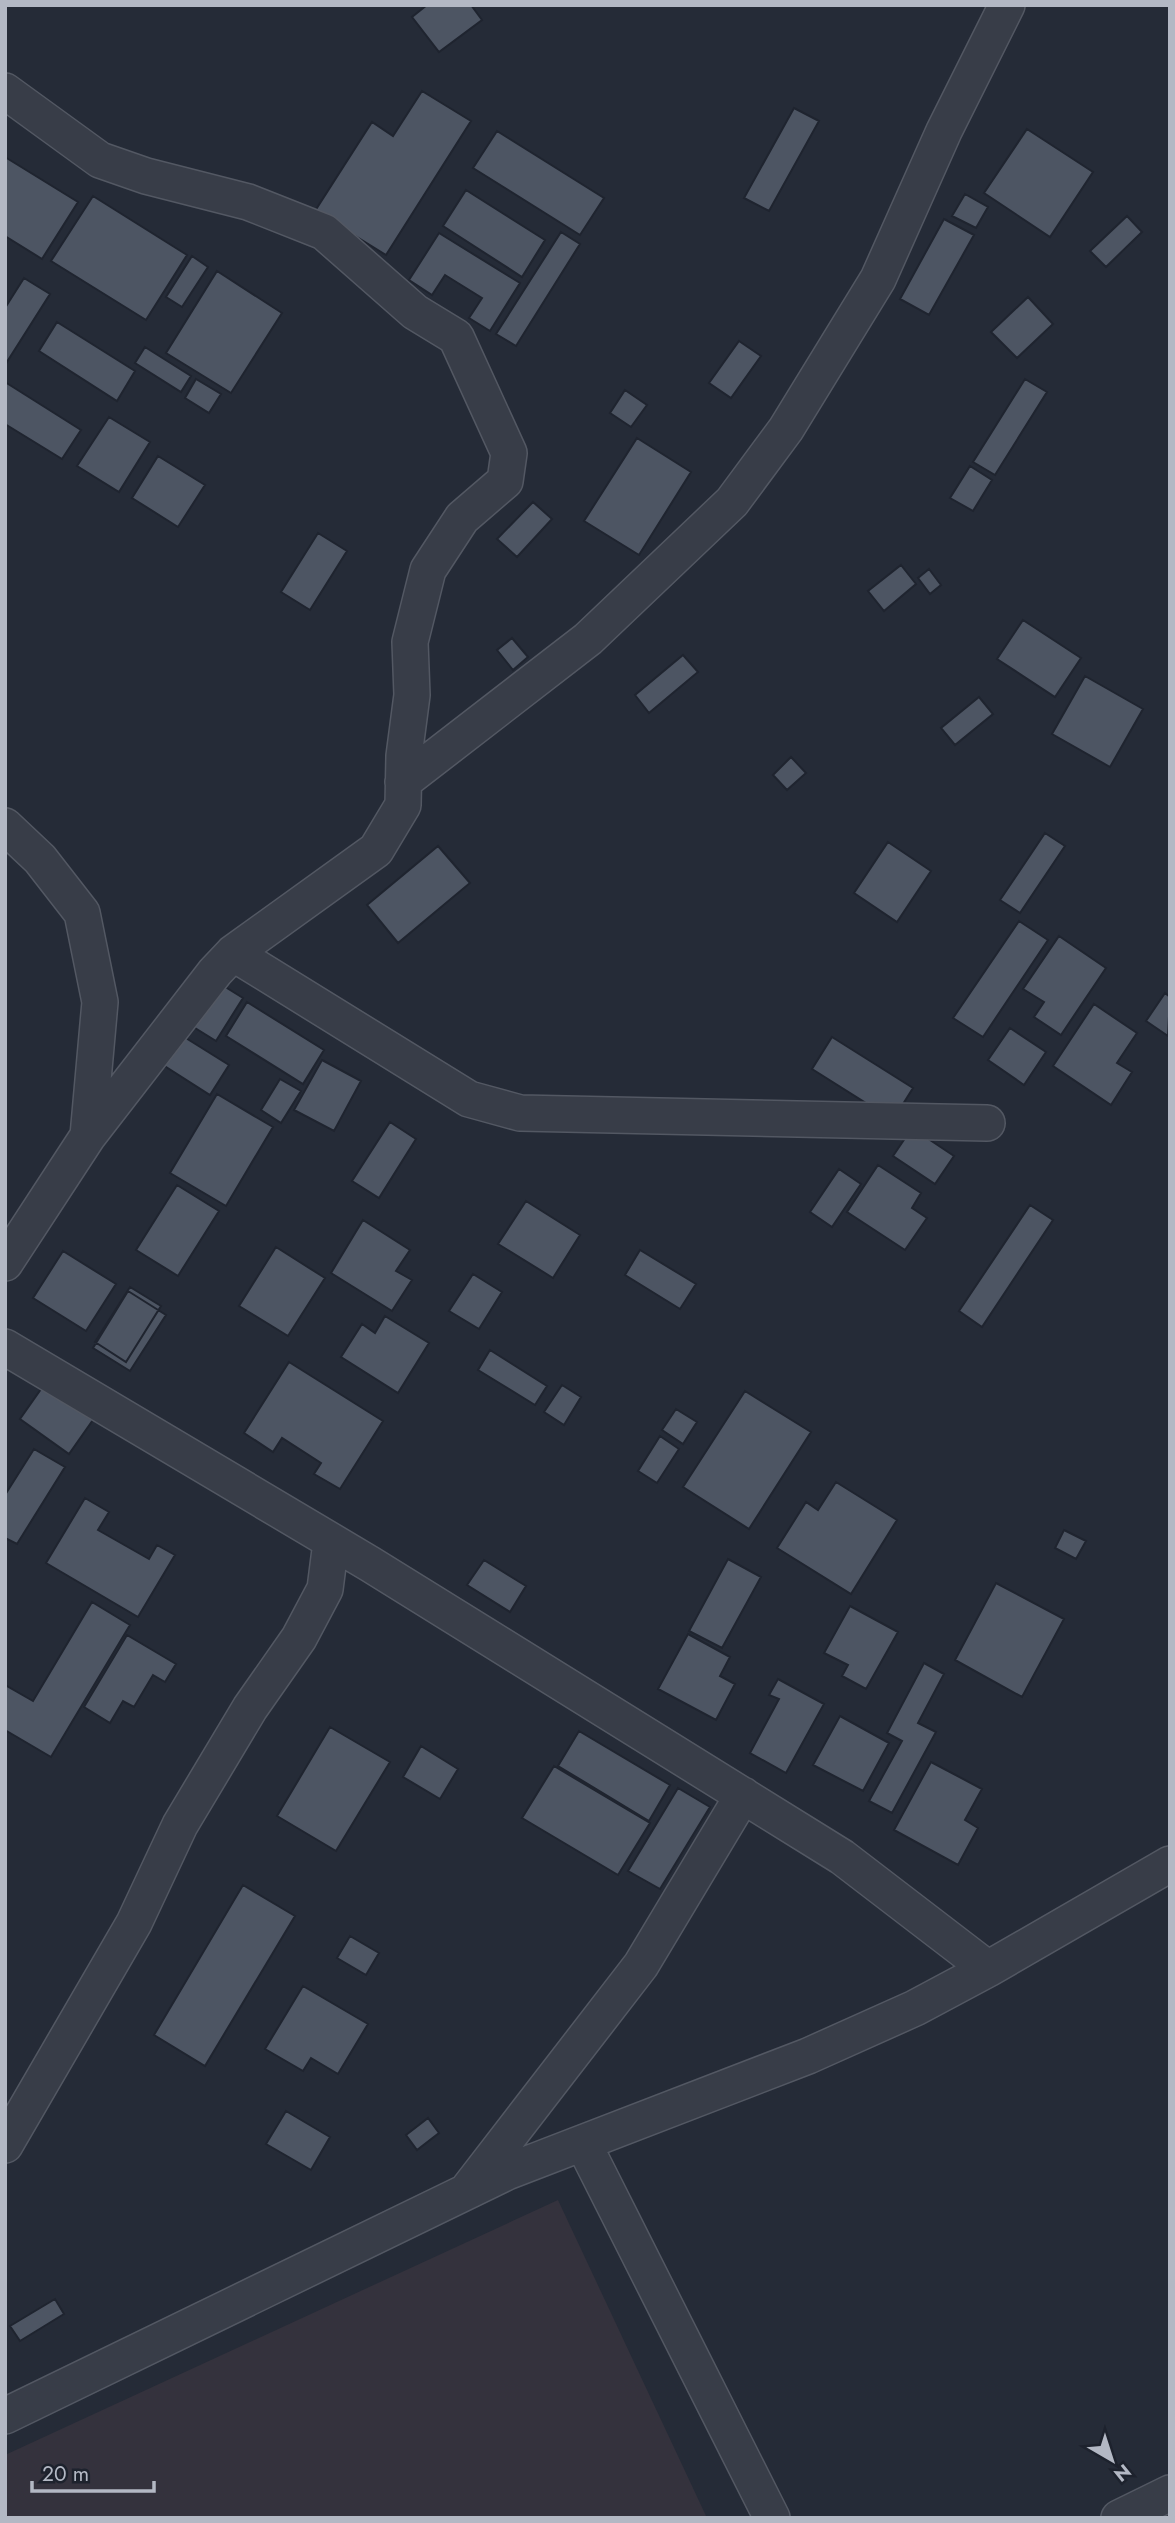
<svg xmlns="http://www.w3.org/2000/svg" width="1175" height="2523" viewBox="0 0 1175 2523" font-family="Jost,sans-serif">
<rect width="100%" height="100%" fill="#252b37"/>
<path fill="#34323d" d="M558,2200L707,2518H5V2455Z"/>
<path fill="#4d5563" stroke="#1f242f" stroke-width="2" d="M427,5H471L482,20L439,52L412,17Z
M422,91L471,121L386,255L315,211L372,122L393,136Z
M794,108L819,121L769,211L744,198Z
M1027,129L1093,172L1050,237L984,193Z
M497,131L604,198L580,235L473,168Z
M5,157L78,202L42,259L5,236Z
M466,190L545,240L522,277L443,226Z
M965,194L988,207L976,228L952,216Z
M93,196L187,255L146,320L51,261Z
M1127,216L1142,232L1106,267L1090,251Z
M944,219L974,235L929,315L900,299Z
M561,232L580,244L516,346L496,334Z
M439,233L520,283L490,331L469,318L482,298L445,275L432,295L409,280Z
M192,256L208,267L182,307L166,297Z
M217,271L282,313L231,393L166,353Z
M24,278L50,294L5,365V308Z
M1028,297L1053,324L1017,358L991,332Z
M57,322L135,371L117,401L39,351Z
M739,341L761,356L731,398L709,383Z
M145,347L191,376L181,392L135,363Z
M196,379L221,394L209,413L185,398Z
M1025,379L1047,392L995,475L973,462Z
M5,382L81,430L62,459L5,424Z
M625,390L647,405L631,427L610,413Z
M109,417L150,442L119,492L77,466Z
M637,438L691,472L639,555L584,521Z
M158,456L205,485L178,527L132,498Z
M970,466L992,480L973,511L950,498Z
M533,502L552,519L517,557L497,539Z
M318,533L347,551L310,610L281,592Z
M901,565L916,584L884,611L868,591Z
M929,569L941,585L930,594L918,578Z
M1023,620L1081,658L1055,697L997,659Z
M512,638L528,657L513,670L497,650Z
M683,655L698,672L649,713L635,695Z
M1085,676L1143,709L1110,767L1052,734Z
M979,697L993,714L955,745L941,728Z
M791,757L806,773L787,790L773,775Z
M1045,833L1065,846L1020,913L1000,900Z
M888,842L931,871L897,922L854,893Z
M438,846L470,883L398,943L367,905Z
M1019,921L1048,940L983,1037L953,1018Z
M1059,936L1106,968L1061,1035L1034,1017L1044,1002L1023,989Z
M214,980L243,998L216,1041L187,1023Z
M1165,993L1170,997L1168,1036L1146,1021Z
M247,1002L324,1050L303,1084L226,1036Z
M1094,1004L1137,1033L1117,1063L1132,1072L1111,1105L1053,1066Z
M1010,1028L1046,1052L1024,1085L988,1060Z
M181,1035L229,1065L210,1095L163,1065Z
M832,1037L913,1088L893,1120L812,1069Z
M322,1060L361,1081L334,1131L294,1110Z
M280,1079L301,1091L281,1123L261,1110Z
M217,1094L273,1127L226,1206L170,1173Z
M390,1122L416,1139L379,1198L352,1181Z
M912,1128L954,1156L935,1184L893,1156Z
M878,1165L921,1193L912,1208L927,1218L905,1250L847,1212Z
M839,1169L861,1184L832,1227L810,1212Z
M177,1185L219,1211L178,1276L136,1250Z
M526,1201L580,1235L553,1278L498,1244Z
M1030,1205L1053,1220L982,1327L959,1311Z
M363,1220L410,1250L396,1271L412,1280L392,1311L331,1273Z
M276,1247L325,1278L288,1336L239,1306Z
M640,1250L696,1284L680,1309L625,1275Z
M63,1251L116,1284L86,1331L33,1298Z
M473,1274L502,1292L479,1329L449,1311Z
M130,1287L161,1306L126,1362L95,1342Z
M128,1291L166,1315L130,1371L93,1348Z
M385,1316L429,1343L398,1393L341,1357L362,1324L375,1333Z
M490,1350L547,1386L535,1405L478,1370Z
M289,1362L383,1421L340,1489L314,1474L321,1463L282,1438L273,1452L244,1433Z
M46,1382L95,1417L69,1454L20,1419Z
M562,1385L581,1397L564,1425L544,1412Z
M745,1391L811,1432L749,1529L683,1487Z
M676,1409L697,1422L683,1444L662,1430Z
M660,1436L679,1449L657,1483L638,1471Z
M34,1449L65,1467L17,1544L5,1538V1495Z
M836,1482L897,1520L851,1594L777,1548L806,1502L818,1510Z
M85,1498L109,1512L98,1530L149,1559L157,1545L175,1555L138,1617L46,1563Z
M1064,1530L1086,1541L1076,1559L1055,1548Z
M728,1559L761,1577L722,1648L689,1631Z
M484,1560L526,1586L510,1612L467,1585Z
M996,1583L1064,1619L1022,1697L955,1660Z
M92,1602L130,1625L51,1757L5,1730V1685L33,1701Z
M850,1606L898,1632L866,1689L842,1676L848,1665L824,1653Z
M688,1634L730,1657L720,1676L735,1684L716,1720L658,1689Z
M127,1635L176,1664L165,1682L153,1675L134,1707L123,1701L110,1723L84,1707Z
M924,1663L944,1674L918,1723L936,1732L892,1813L869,1801L902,1741L887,1733Z
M778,1679L824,1704L786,1773L750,1753L779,1699L769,1695Z
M840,1716L889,1743L863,1791L813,1765Z
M330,1727L390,1762L336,1851L277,1816Z
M579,1731L670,1785L649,1821L558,1766Z
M421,1746L458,1769L440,1799L403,1777Z
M931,1762L982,1789L965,1820L978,1828L958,1865L894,1830Z
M554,1766L650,1823L618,1875L522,1818Z
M678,1788L710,1807L660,1889L628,1871Z
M243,1885L295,1916L205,2066L154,2035Z
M350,1936L379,1953L366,1975L337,1958Z
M303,1986L368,2024L338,2074L311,2058L303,2071L265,2049Z
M286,2111L330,2137L311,2170L266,2144Z
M428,2118L439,2133L417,2150L406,2135Z
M55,2299L64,2314L20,2341L10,2326Z"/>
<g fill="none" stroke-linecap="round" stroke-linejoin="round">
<g stroke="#535863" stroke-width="38">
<path id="minor" d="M5,91L100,160L146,176L248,202L324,232L415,312L456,337L509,453L505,481L462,518L428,570L410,642L412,695L404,756L403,805L376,850L233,953L215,972L88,1136L5,1263
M403,782L588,639L732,502L786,429L878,279L944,131L1007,5
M5,826L40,859L82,913L100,1002L88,1136
M233,953L469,1099L520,1113L987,1123
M5,1347L370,1564L842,1857L988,1969
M583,2143L772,2518
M5,2145L134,1923L180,1825L250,1708L299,1638L325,1589L331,1542
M469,2188L641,1965L743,1795
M5,2416L507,2172L808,2056L915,2008L988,1969L1170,1864
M1119,2518L1170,2493"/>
</g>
<use href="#minor" stroke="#383d48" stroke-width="35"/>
</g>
<rect width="1175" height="2523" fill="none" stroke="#b3b8c4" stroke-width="14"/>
<g transform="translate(1112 2460) rotate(141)" stroke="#1d222d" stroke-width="5" paint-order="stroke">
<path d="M0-5L12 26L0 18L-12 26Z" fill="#b3b8c4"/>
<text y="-10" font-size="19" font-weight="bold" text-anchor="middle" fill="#b3b8c4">N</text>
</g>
<path d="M32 2481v10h122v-10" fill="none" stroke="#b3b8c4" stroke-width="3.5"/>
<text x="42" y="2481" font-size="21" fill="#b3b8c4" stroke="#1d222d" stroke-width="5" paint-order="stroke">20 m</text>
</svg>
